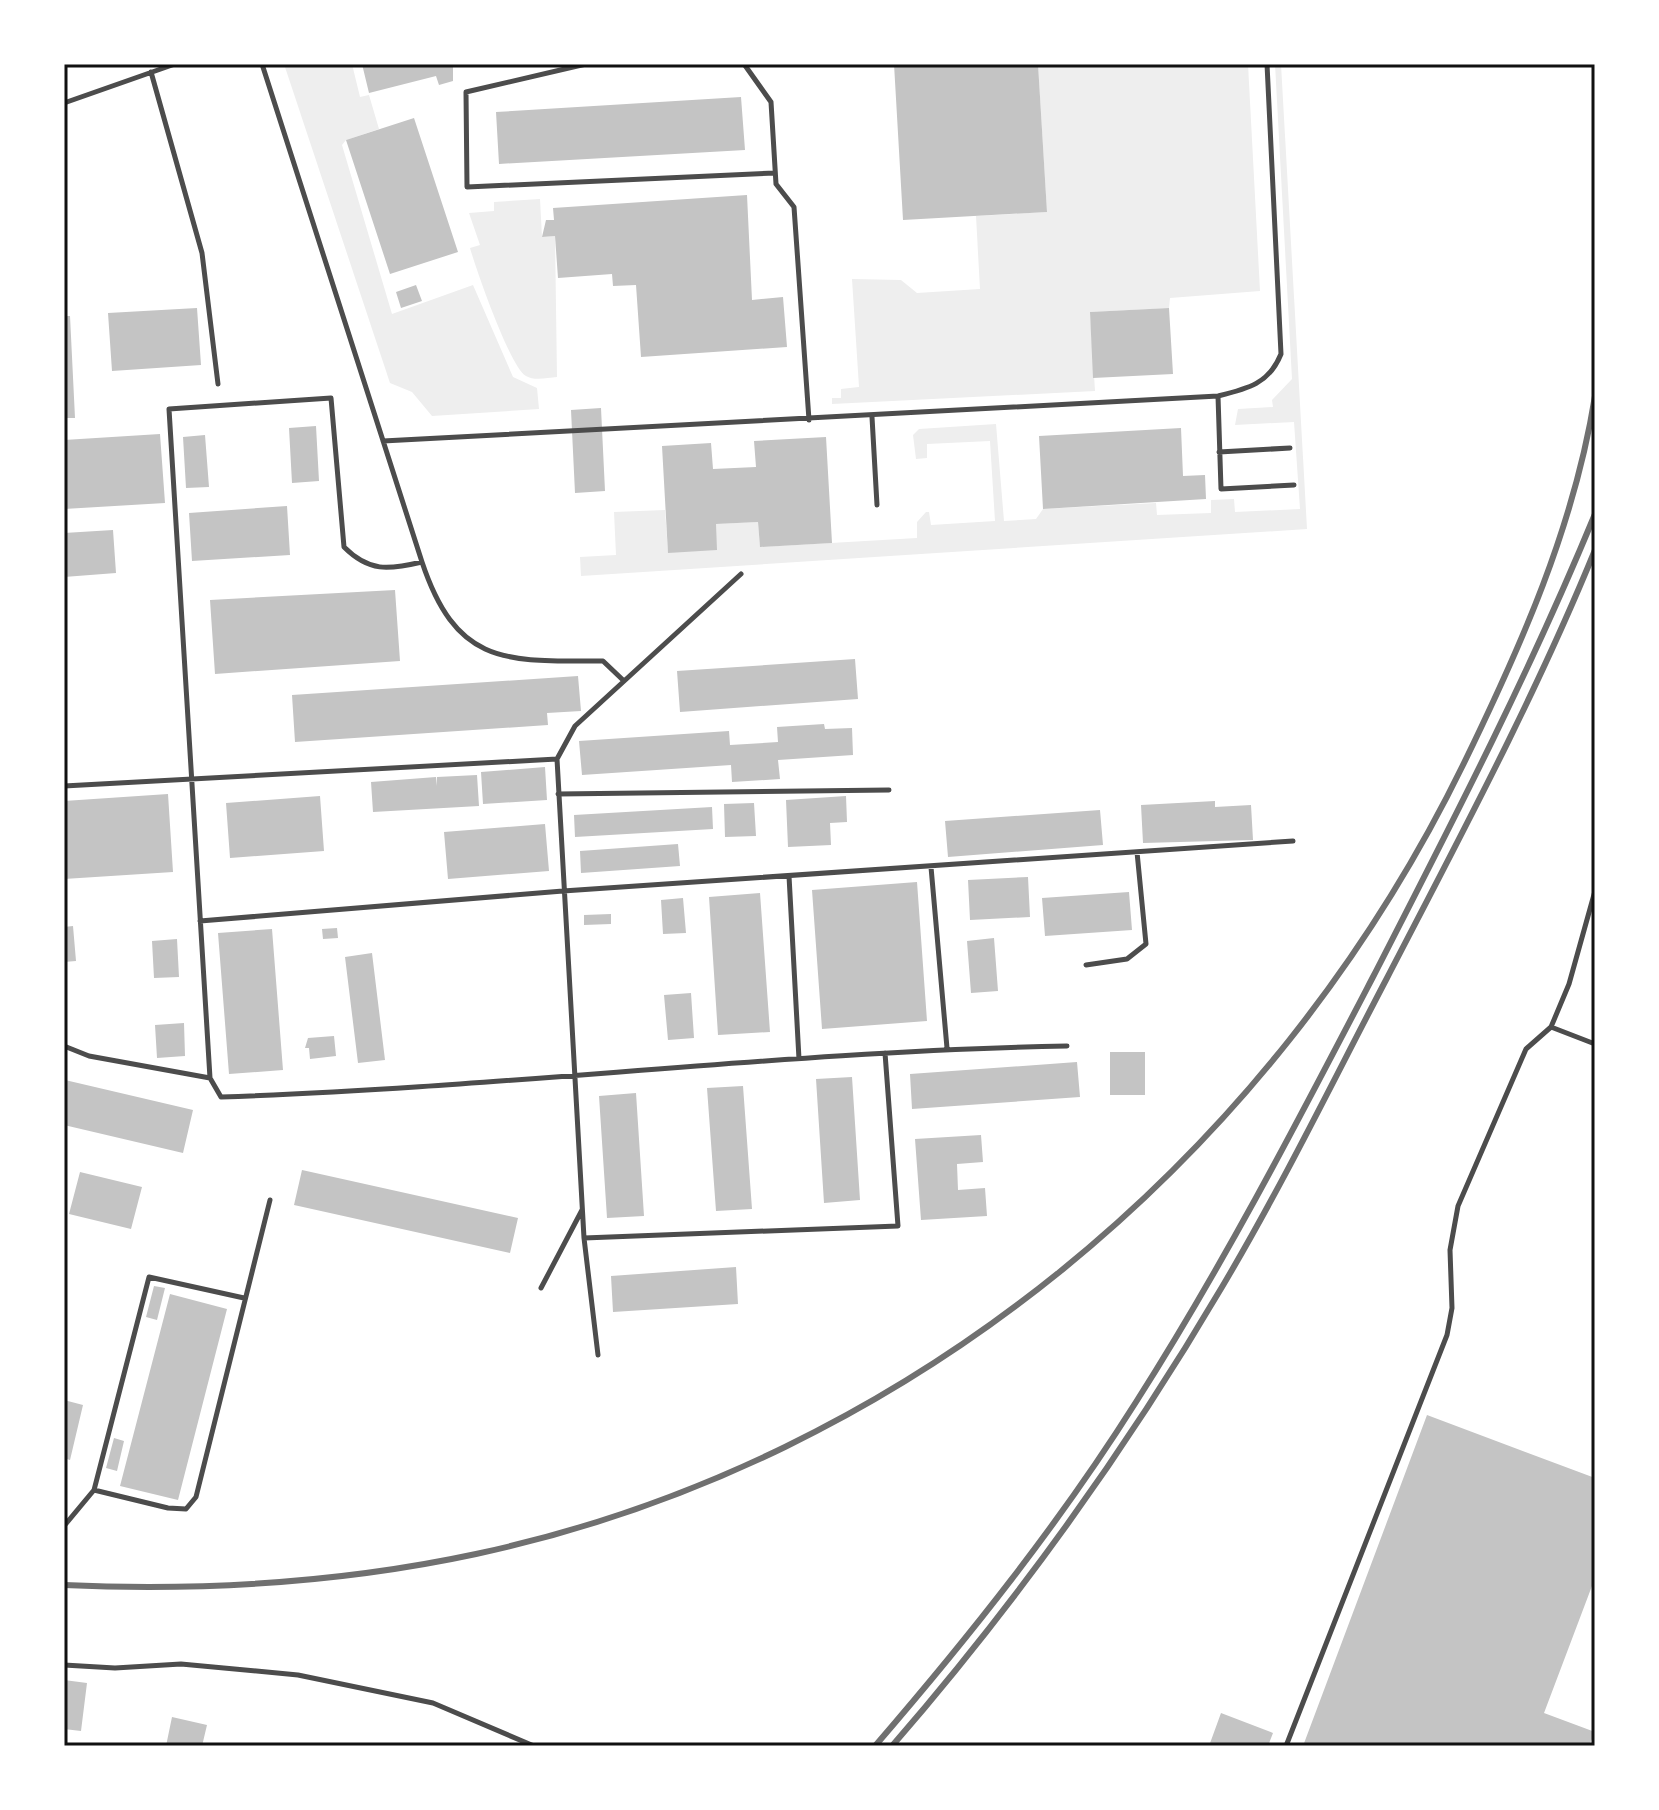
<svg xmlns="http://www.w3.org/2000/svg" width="1659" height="1810" viewBox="0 0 1659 1810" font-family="'Asap Condensed',sans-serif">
<rect width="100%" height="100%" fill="#fff"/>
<path fill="#eee" d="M284,64H352L360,97L369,95L379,129L346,140L342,145L392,314L473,285L513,377L537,388L539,409L432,416L412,392L390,383Z
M1038,64H1248L1260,291L1170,298L1169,308L1090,312L1095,391L832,404V398H841V389L859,387L852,279L901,280L917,293L980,289L976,216L1047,212Z
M1275,64H1281L1307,529L581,576L580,557L616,555L614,512L665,510L668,552L716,524L758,522L760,547L917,538V522L926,512H929L931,525L995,521L990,441L927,444V458L916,459L913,435L919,429L996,424L1004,521L1036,519L1043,509L1156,503L1157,515L1211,513V500L1234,499L1235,512L1300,509L1294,422L1235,425L1238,409L1273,407L1272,400L1292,379Z
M540,199L542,237L555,236L557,377C547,378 534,381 526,376C510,367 476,269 470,248L480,245L469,213L494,211V202Z"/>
<path fill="#c4c4c4" d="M362,64H453V81L439,85L436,76L369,93Z
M894,64H1038L1047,212L903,220Z
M741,97L745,150L499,164L496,112Z
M414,118L458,252L390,274L346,140Z
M747,195L752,300L783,297L787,347L641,357L636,285L613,286L612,274L558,278L555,236L542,237L546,220H554L553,208Z
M416,285L422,301L401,308L396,292Z
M197,308L201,365L112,371L108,313Z
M1169,308L1173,374L1093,378L1090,312Z
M64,316H70L75,418H64Z
M601,408L605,491L575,493L571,410Z
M316,426L319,481L292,483L289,428Z
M1181,428L1183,476L1205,475L1206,499L1043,509L1039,436Z
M160,434L165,503L64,509V440Z
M205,435L209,487L186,488L183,437Z
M826,437L832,543L760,547L758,522L716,524L717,550L668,553L662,446L711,443L713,469L756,467L754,441Z
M287,506L290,555L192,561L189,513Z
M113,530L116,573L64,577V533Z
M395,590L400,661L215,674L210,600Z
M855,659L858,699L680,712L677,671Z
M578,676L581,711L547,713L548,725L295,742L292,695Z
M824,724L825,729L852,728L853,755L778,760L780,779L732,782L731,765L582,775L579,741L729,731L730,745L778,742L777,727Z
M545,767L547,800L483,804L481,772Z
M477,775L479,806L373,812L371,782L436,777V786L437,777Z
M168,794L173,872L64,879V801Z
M320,796L324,851L230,858L226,803Z
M846,796L847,822L830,823L831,845L788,847L786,800Z
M1215,801V807L1251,805L1253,840L1143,843L1141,805Z
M754,803L756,836L725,837L724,804Z
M712,807L713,829L575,837L574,815Z
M1100,810L1103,845L948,857L945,821Z
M545,824L549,871L448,879L444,832Z
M678,844L680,866L581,873L580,851Z
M1028,877L1030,917L970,920L968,880Z
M917,882L927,1021L822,1029L812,890Z
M1129,892L1132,930L1045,936L1042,898Z
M760,893L770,1032L718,1035L709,897Z
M683,898L686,933L663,934L661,900Z
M611,914V924L584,925V915Z
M73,926L76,961L64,962V927Z
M337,928L338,938L323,939L322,929Z
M272,929L283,1070L229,1074L218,933Z
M994,938L998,991L971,993L967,941Z
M177,939L179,977L154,978L152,941Z
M372,953L385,1060L358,1063L345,957Z
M691,993L694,1038L668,1040L664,995Z
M184,1023L185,1056L157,1058L155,1025Z
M334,1036L336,1056L310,1059L309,1048H305L308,1038Z
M1110,1052H1145V1095H1110Z
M1077,1062L1080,1097L912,1109L910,1074Z
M852,1077L860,1200L824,1203L816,1079Z
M65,1080L193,1110L183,1153L64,1125Z
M743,1086L752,1209L716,1211L707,1088Z
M636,1093L644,1216L607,1218L599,1096Z
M981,1135L983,1162L957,1164L958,1190L985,1188L987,1216L921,1220L915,1139Z
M302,1170L518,1218L510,1253L294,1205Z
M80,1172L142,1187L131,1229L69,1214Z
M736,1267L738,1304L613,1312L611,1276Z
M154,1286L165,1288L157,1320L146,1317Z
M170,1294L227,1309L178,1500L120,1486Z
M64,1400L83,1405L70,1460L64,1458Z
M1427,1415L1595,1478V1578L1544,1713L1595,1732L1589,1746H1303Z
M114,1438L124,1441L117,1471L106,1468Z
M64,1680L87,1683L81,1731L64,1729Z
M1221,1713L1273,1733L1268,1746H1209Z
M172,1717L207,1725L202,1746H166Z"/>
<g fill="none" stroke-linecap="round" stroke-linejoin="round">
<path stroke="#4c4c4c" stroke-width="5" d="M262,64L422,562C457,667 507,661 603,661L624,681
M586,64L466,92L467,187L775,173
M744,64L771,102L776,184L794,207L809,420
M151,72L202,253L218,384
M64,103L175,64
M1218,396L1221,489L1294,485
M872,417L877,505
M383,441L1218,396C1247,389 1269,384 1281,354L1267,64
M1219,452L1290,448
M64,786L557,759
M558,794L889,790
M931,867L947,1048
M789,876L799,1059
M200,921L563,891L1293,841
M1086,965L1127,959L1146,944L1137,852
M1551,1027L1595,1044
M64,1046L89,1056L210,1078L221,1097C504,1088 785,1051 1067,1046
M210,1078L169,409L331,398L344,547C369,572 388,570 422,562
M584,1238L898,1226L885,1053
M541,1288L582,1210
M598,1355L584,1238L557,759L575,726L741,574
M94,1490L168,1508L186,1509L196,1497L270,1200
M64,1526L94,1490L149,1277L244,1298
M64,1665L115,1668L181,1664L298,1675L433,1703L534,1746
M1286,1746L1447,1335L1452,1308L1450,1250L1458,1206L1526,1049L1551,1027L1569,984L1595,891"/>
<path stroke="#707070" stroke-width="6" d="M64,1585C201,1591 341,1583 476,1554C908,1461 1271,1158 1463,765C1521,646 1574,527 1595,396
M875,1746C969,1637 1059,1524 1136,1402C1224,1264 1299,1119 1374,975C1452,823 1530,672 1595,514
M892,1746C1016,1603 1126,1450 1222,1287C1282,1186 1333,1081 1387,978C1460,837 1535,697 1595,550"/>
</g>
<rect width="1659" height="1810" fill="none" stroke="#ffffff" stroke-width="132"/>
<rect x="66" y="66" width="1527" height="1678" fill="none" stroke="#111" stroke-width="3"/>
</svg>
